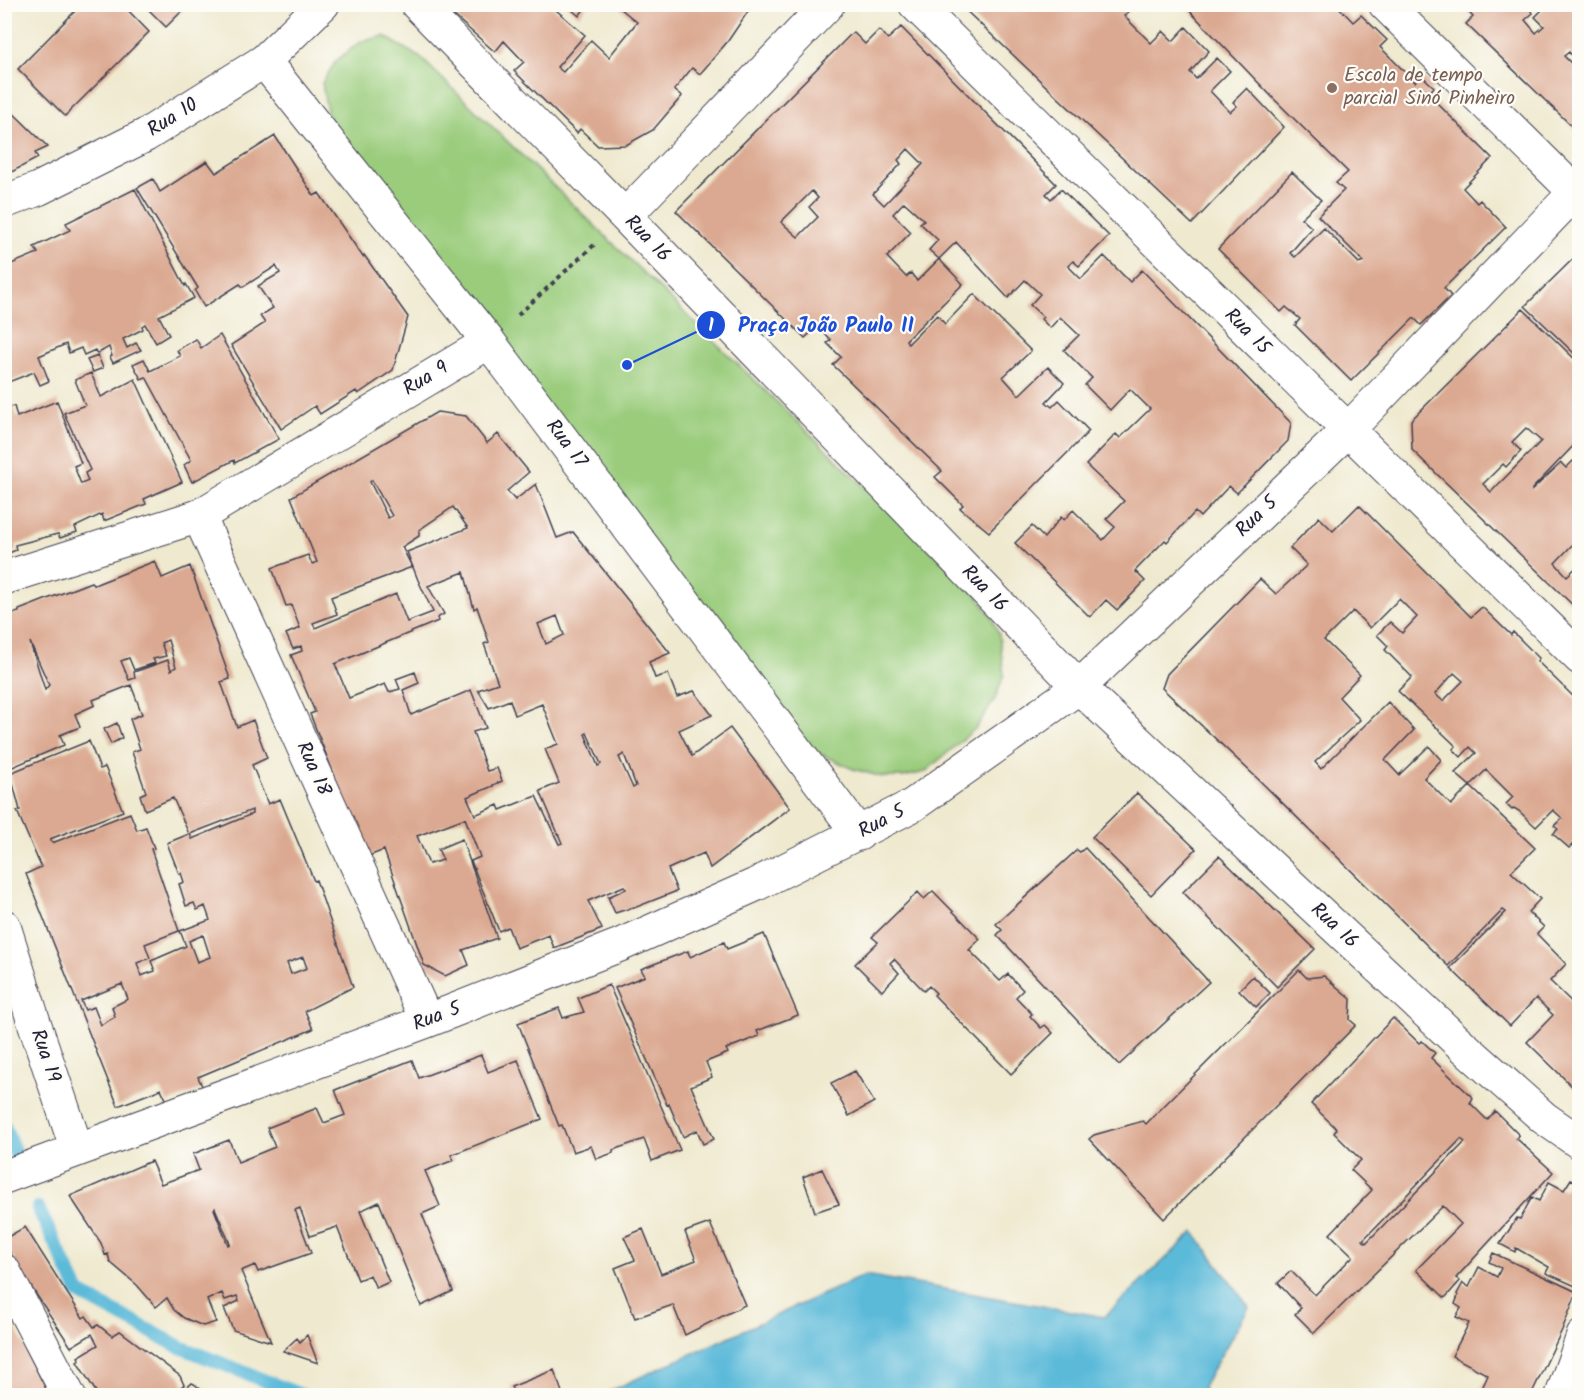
<svg xmlns="http://www.w3.org/2000/svg" width="1584" height="1400" viewBox="0 0 1584 1400" font-family="Kalam,sans-serif">
<rect width="100%" height="100%" fill="#fdfcf7"/>
<filter id="ink" filterUnits="userSpaceOnUse"><feTurbulence type="fractalNoise" baseFrequency=".0167" numOctaves="2"/><feDisplacementMap in="SourceGraphic" scale="12" xChannelSelector="R" yChannelSelector="G"/><feConvolveMatrix kernelMatrix="1 2 1 2 8 2 1 2 1" color-interpolation-filters="sRGB"/></filter>
<filter id="wash" filterUnits="userSpaceOnUse"><feTurbulence type="fractalNoise" baseFrequency=".008" numOctaves="4" result="noise"/><feDisplacementMap in="SourceGraphic" scale="24" xChannelSelector="R" yChannelSelector="G"/><feGaussianBlur stdDeviation="1.35" result="paint"/><feColorMatrix in="noise" values="0 0 0 0 0 0 0 0 0 0 0 0 0 0 0 0 0 1.4 0 .05"/><feComposite in="paint" operator="in"/></filter>
<g filter="url(#wash)">
<rect width="100%" height="100%" fill="#efe9cf"/>
<path fill="#9acc7c" stroke="#5e775c" stroke-width="1.5" d="M384,36L421,58L977,595L991,616L999,634L1004,675L995,699L976,728L925,772L903,777H883L853,769L810,749L337,135L327,112L322,83L336,61L360,42Z"/>
<path fill="#5bbad9" stroke="#3e6e8a" stroke-width="1.5" d="M1194,1232L1249,1307L1203,1386L1205,1395H601L865,1275L1104,1317Z"/>
<g fill="none" stroke-linecap="round" stroke-linejoin="round">
<path stroke="#5bbad9" stroke-width="14" d="M4,1126L15,1153
M38,1208L79,1293L178,1346L303,1396"/>
</g>
<g id="blocks">
<path fill="#dba991" fill-rule="evenodd" d="M82,4H122L149,32L65,116L18,69Z
M143,4H189L166,27Z
M460,4H549L585,35L557,67L563,72L591,40L609,57L637,22L615,4H753L728,41L700,74L692,68L674,90L682,96L653,130L626,145L598,146L580,129L577,133L514,71L524,62L504,41L495,52L452,14Z
M565,4H588L579,16Z
M959,4H1136L1124,16L1151,43L1163,31L1173,41L1186,27L1209,51L1190,72L1196,79L1217,58L1230,71L1210,91L1230,112L1237,106L1233,102L1247,88L1284,127L1192,224Z
M1183,4H1336L1353,22L1361,15L1387,40L1380,47L1415,82L1421,75L1434,87L1428,94L1492,158L1463,188L1477,203L1480,200L1506,227L1444,288L1451,296L1421,325L1414,318L1351,381L1295,325L1300,319L1286,307L1281,312L1218,249L1292,172L1321,200L1301,218L1312,228L1290,253L1295,257L1324,228L1359,263L1363,261L1318,216L1344,190L1336,183L1348,172L1275,100Z
M1461,4H1524L1533,13L1525,20L1536,33L1544,26L1535,17L1548,4H1580V134L1466,24L1473,17ZM1569,52L1579,64L1575,67L1564,56Z
M901,27L1056,184L1046,194L1051,199L1061,189L1109,236L1079,266L1073,261L1068,266L1081,279L1104,256L1130,282L1142,270L1291,423L1288,441L1237,493L1229,486L1200,517L1195,512L1167,542L1165,540L1135,571L1145,581L1117,610L1106,600L1090,617L1015,543L1032,526L1044,538L1061,517L1064,520L1073,510L1103,540L1115,527L1106,519L1124,501L1086,465L1116,434L1120,438L1150,409L1130,389L1110,410L1085,385L1092,378L1064,350L1079,335L1060,317L1050,328L1041,319L1043,317L1030,305L1040,294L1025,280L1008,298L956,242L939,259L929,250L938,240L920,223L924,220L904,202L893,214L911,232L887,257L906,277L911,273L917,281L939,259L963,284L906,340L908,344L937,315L945,324L974,294L1031,351L1003,377L1019,395L1048,367L1064,383L1046,402L1052,407L1059,400L1089,431L989,532L960,508L963,505L935,477L942,471L833,365L841,357L827,343L831,340L817,327L805,338L676,211L853,32L865,44L879,30L888,39ZM908,149L923,164L884,205L873,194L901,164L898,160ZM812,191L818,198L809,207L818,217L798,237L781,222Z
M4,104L48,147L35,153L38,158L4,176Z
M275,136L314,196L319,193L363,257L364,255L408,317L393,370L358,394L356,391L320,414L315,406L281,429L231,345L265,323L260,316L273,308L258,286L280,273L276,266L243,287L240,284L204,307L195,291L198,288L137,188L153,179L160,192L207,161L216,173Z
M135,189L185,286L186,284L194,298L159,316L169,335L156,343L145,324L142,326L143,329L123,339L127,348L136,343L141,350L113,363L110,357L112,356L109,347L97,354L95,350L84,355L81,348L69,353L66,344L39,356L49,381L40,385L34,372L6,383L4,267L38,253L34,247L70,230L66,223Z
M1580,252V359L1525,306Z
M1523,309L1580,364V442L1578,441L1532,489V490L1561,463L1566,468L1573,461L1580,467V548L1574,543L1555,563L1567,576L1580,564V612L1412,450L1411,420ZM1526,428L1541,441L1491,492L1483,484L1503,464L1506,467L1521,451L1512,442Z
M220,335L279,439L235,463L234,460L192,482L184,465L191,460L146,377L141,379L133,364L144,359L150,371L180,356L177,350L196,339L201,348Z
M98,356L103,368L93,372L87,360Z
M91,373L101,397L135,379L182,482L144,499L146,504L104,521L102,514L75,527L77,532L60,538L58,534L15,545L16,550L4,555V409L14,406L17,417L57,401L81,463L74,466L81,484L88,481L85,473L90,470L64,413L85,405L75,380Z
M437,412L466,416L487,443L498,434L529,472L507,491L515,500L536,484L557,538L573,532L670,653L649,662L655,678L668,674L677,697L694,691L712,715L679,730L692,756L730,728L790,808L710,868L704,853L668,869L677,891L634,908V907L615,913L608,897L626,889L624,886L588,901L602,929L554,948L549,935L516,948L508,927L499,931L471,861L480,857L465,818L417,836L429,864L443,860L438,849L462,839L497,938L463,950L469,965L445,976L424,965L384,850L364,858L353,822L310,714L315,712L291,655L302,651L301,646L293,649L286,634L300,628L291,605L286,606L272,568L308,555L312,564L317,562L291,497ZM372,480L392,516L388,518L370,482ZM453,507L468,528L407,552L418,580L433,612L407,622L396,594L315,628L313,623L337,614L331,597L412,567L402,547L419,536V530ZM464,572L474,609L477,607L489,642L484,644L498,683L478,690L489,708L510,700L515,715L542,704L558,744L545,749L559,783L540,791L562,843L559,844L536,796L500,810L498,805L475,815L467,797L493,786V785L502,781L497,768L487,771L473,732L486,728L471,690L411,715L403,690L419,683L415,672L396,679L400,689L389,692L385,684L349,698L335,664L438,621L437,618L444,614L428,586ZM557,616L564,635L546,644L538,624ZM587,733L601,764L598,766L585,734ZM624,754L636,786L633,788L619,757Z
M1359,505L1471,617L1482,607L1511,635L1513,632L1539,658L1537,661L1580,703V837L1569,848L1553,834L1558,829L1554,826L1562,818L1553,810L1536,827L1519,811L1514,808L1512,810L1506,804L1513,797L1486,770L1470,786L1535,848L1511,872L1540,899L1528,912L1544,927L1537,934L1566,964L1550,981L1580,1010V1094L1527,1042L1553,1015L1536,998L1510,1026L1450,968L1506,912L1503,910L1448,966L1258,779L1162,688L1167,674L1260,579L1276,594L1307,565L1290,548L1319,517L1333,531ZM1399,599L1417,617L1402,633L1390,622L1377,635L1388,646L1385,650L1412,677L1398,691L1456,746L1453,749L1461,757L1470,747L1476,753L1455,773L1470,786L1451,805L1424,778L1441,760L1429,746L1399,775L1385,760L1414,730L1388,702L1321,769L1315,762L1360,720L1339,697L1360,675L1324,640L1353,611L1370,628ZM1454,673L1463,681L1443,701L1435,694Z
M155,561L162,578L190,566L230,679L221,682L237,727L253,720L267,758L252,765L268,804L280,799L314,881L316,880L353,987L305,1011L313,1029L198,1077L203,1088L168,1103L161,1089L118,1106L26,874L41,867L17,811L20,810L10,773L89,741L100,769L105,767L123,811L50,839L52,843L130,813L137,830L146,827L154,848L151,849L179,931L145,944L150,958L137,963L141,976L155,971L151,961L186,946L180,931L210,920L205,906L197,910L194,903L186,906L179,884L184,882L181,873L179,874L167,843L189,834L173,798L145,810L140,795L146,792L132,752L140,749L130,719L142,714L131,685L93,700L95,705L75,714L80,727L60,735L64,745L8,769L4,756V616L19,612V610L91,582L94,585ZM168,640L176,667L171,670L168,660L134,672L135,678L129,680L121,661L129,658L134,670L155,663L153,659L166,656L161,643ZM30,642L49,685L45,690ZM252,810V814L192,839L190,834ZM203,935L210,957L197,962L189,941ZM303,957L307,968L291,974L287,963ZM122,984L128,999L112,1007L115,1017L101,1025L94,1007L85,1010L81,1001Z
M117,723L122,738L111,744L104,729Z
M1137,793L1196,849L1151,895L1092,837Z
M1085,848L1209,982L1119,1065L997,935L1002,930L996,924L1077,850L1080,852Z
M1219,856L1315,949L1277,987L1183,892Z
M933,891L980,939L969,950L1000,981L1008,974L1023,990L1016,997L1032,1014L1030,1016L1041,1028L1045,1025L1053,1033L1011,1074L934,995L936,993L929,986L924,991L894,959L890,963L899,973L882,991L855,964L878,942L872,937L918,892L924,899Z
M764,934L798,1015L757,1031L759,1036L726,1049L728,1053L706,1062L712,1077L691,1086L714,1139L703,1144L697,1130L683,1137L669,1104L667,1105L615,988L645,976L641,969L688,951L690,957L724,942L727,949Z
M1299,970L1307,978L1324,976L1351,999L1350,1020L1356,1025L1164,1219L1089,1139L1094,1135L1143,1121L1146,1124Z
M1253,976L1270,993L1256,1007L1239,990Z
M609,985L680,1150L652,1161L644,1139L613,1150V1153L596,1159L591,1146L573,1152L562,1125L559,1126L518,1023L559,1008L563,1018L584,1012L578,998Z
M1393,1018L1419,1043L1422,1041L1435,1053L1431,1058L1473,1098L1470,1103L1487,1120L1495,1111L1519,1135L1516,1138L1553,1172L1456,1278L1460,1281L1445,1298L1416,1270L1461,1224L1443,1206L1314,1333L1295,1314L1301,1308L1278,1283L1291,1271L1315,1295L1353,1256L1330,1234L1372,1190L1351,1170L1361,1160L1334,1133L1337,1129L1311,1104ZM1461,1139L1465,1142L1366,1243L1363,1240Z
M481,1055L488,1072L518,1060L542,1119L451,1155L454,1160L425,1171L440,1206L422,1214L453,1291L421,1306L379,1202L360,1211L389,1282L376,1288L370,1275L358,1280L337,1227L310,1236L300,1208L295,1210L311,1253L258,1272L255,1265L241,1271L271,1342L233,1330L224,1308L239,1301L237,1296L225,1300L222,1293L207,1300L216,1322L203,1326L184,1318L174,1310L167,1298L156,1307L137,1285L110,1262L108,1254L105,1255L101,1243L70,1196L151,1161L161,1184L199,1170L193,1154L229,1140L238,1162L275,1147L267,1128L317,1108L324,1123L345,1115L335,1090L412,1060L419,1078ZM215,1208L230,1244L228,1245L214,1209Z
M855,1071L874,1102L849,1116L831,1083Z
M822,1169L839,1204L815,1212L803,1177Z
M1571,1179L1580,1184V1288L1546,1273L1549,1267L1516,1248L1515,1252L1500,1244L1517,1218L1520,1219L1532,1197L1539,1201L1549,1182L1564,1190Z
M710,1223L745,1305L685,1335L673,1305L635,1318L615,1268L635,1260L624,1237L643,1229L661,1274L696,1260L685,1232Z
M25,1227L83,1318L86,1316L94,1327L98,1325L112,1336L120,1331L180,1376L184,1385L174,1391L176,1395H98L77,1362L80,1360L78,1357L98,1345L92,1334L71,1347L30,1285H28L4,1241V1239Z
M1493,1253L1577,1292L1562,1330L1531,1395H1479L1488,1375L1452,1356L1469,1323L1456,1317L1461,1308L1455,1304L1458,1296L1457,1294L1463,1283L1469,1287L1479,1267L1497,1277L1501,1268L1489,1262Z
M4,1302L24,1345L49,1395H4Z
M307,1335L318,1363L283,1351L297,1338L300,1342Z
M554,1370L563,1395H515L511,1387Z
M1579,1375L1580,1395H1574Z
M192,1383L194,1384L208,1395H179Z"/>
</g>
</g>
<g filter="url(#ink)">
<use href="#blocks" fill-opacity="0" stroke="#414051" stroke-width="1.5"/>
<g fill="none" stroke-linecap="round" stroke-linejoin="round">
<g stroke="#414051" stroke-width="28">
<path id="lane" d="M1558,1396L1580,1334"/>
</g>
<g stroke="#414051" stroke-width="35">
<path id="street" d="M417,4L625,216L1079,687L1455,1039L1544,1118L1580,1143
M915,4L1580,658
M1385,4L1580,197
M264,61L489,342L859,834
M4,202L38,189L146,135L264,61L323,4
M625,216L828,4
M199,516L427,1021
M4,578L199,516L489,342
M4,926L33,1019L77,1150
M4,1177L427,1021L620,945L755,885L913,805L1079,687L1347,431L1580,187
M4,1271L69,1396"/>
</g>
<path stroke="#414051" stroke-width="4" stroke-dasharray="4.5 4.5" stroke-linecap="butt" d="M518,315L594,245"/>
<use href="#lane" stroke="#fff" stroke-width="26"/>
<use href="#street" stroke="#fff" stroke-width="33"/>
</g>
</g>
<circle fill="#8d6e63" stroke="#fdfcf7" stroke-width="2" cx="1332" cy="88" r="6"/>
<g text-anchor="middle" dominant-baseline="central" stroke-width="4.5" stroke-linejoin="round" paint-order="stroke">
<g font-size="20" fill="#785e54" stroke="#fdfcf7" text-anchor="start">
<text x="1344" y="76">Escola de tempo<tspan x="1344" dy="23">parcial Sinó Pinheiro</tspan></text>
</g>
<g font-size="20" fill="#22223b" stroke="#fdfcf7">
<text transform="translate(173 118) rotate(-32)">Rua 10</text>
<text transform="translate(647 239) rotate(46)">Rua 16</text>
<text transform="translate(1247 332) rotate(45)">Rua 15</text>
<text transform="translate(426 379) rotate(-31)">Rua 9</text>
<text transform="translate(566 444) rotate(53)">Rua 17</text>
<text transform="translate(1257 517) rotate(-44)">Rua 5</text>
<text transform="translate(984 589) rotate(46)">Rua 16</text>
<text transform="translate(313 769) rotate(66)">Rua 18</text>
<text transform="translate(882 822) rotate(-28)">Rua 5</text>
<text transform="translate(1334 926) rotate(43)">Rua 16</text>
<text transform="translate(437 1017) rotate(-21)">Rua 5</text>
<text transform="translate(45 1056) rotate(71)">Rua 19</text>
</g>
</g>
<path fill="none" stroke="#1d4ed8" stroke-width="2" d="M627 365L711 325"/>
<g fill="#1d4ed8" stroke="#fdfcf7" stroke-width="2">
<circle cx="627" cy="365" r="6"/>
<circle cx="711" cy="325" r="15"/>
</g>
<g font-size="18" text-anchor="middle" font-weight="bold" fill="#fff">
<text x="711" y="331">1</text>
</g>
<g font-size="21" text-anchor="middle" font-weight="bold" fill="#1d4ed8" stroke="#fdfcf7" stroke-width="4.5" stroke-linejoin="round" paint-order="stroke">
<text x="826" y="332">Praça João Paulo II</text>
</g>
<rect width="1584" height="1400" fill="none" stroke="#fdfcf7" stroke-width="24"/>
</svg>
